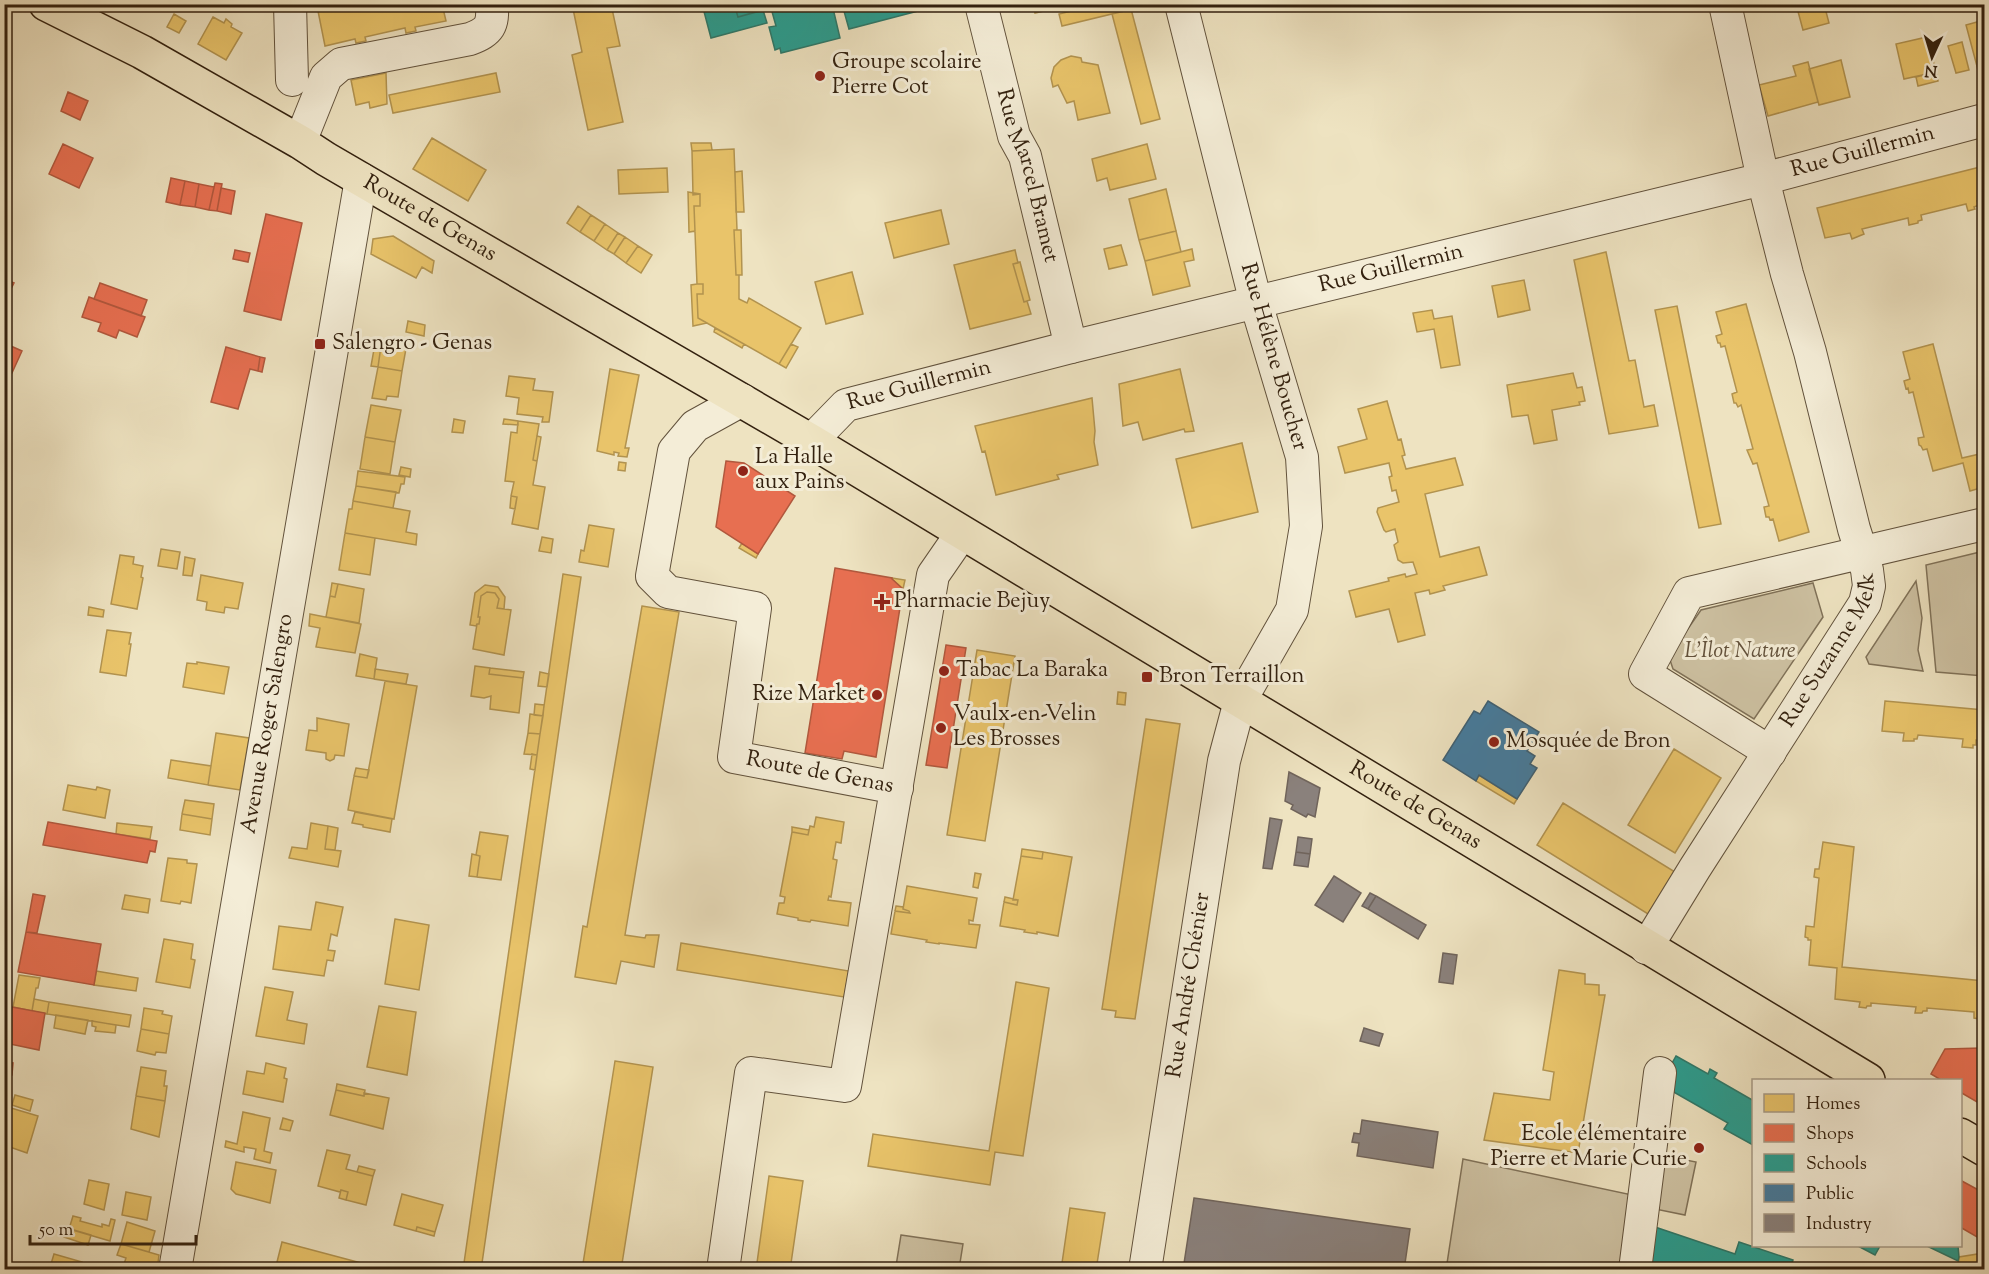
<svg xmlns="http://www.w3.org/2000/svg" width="1989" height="1274" viewBox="0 0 1989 1274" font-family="'Sorts Mill Goudy',serif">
<rect width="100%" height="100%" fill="#eee3c1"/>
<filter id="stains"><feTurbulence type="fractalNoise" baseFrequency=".00333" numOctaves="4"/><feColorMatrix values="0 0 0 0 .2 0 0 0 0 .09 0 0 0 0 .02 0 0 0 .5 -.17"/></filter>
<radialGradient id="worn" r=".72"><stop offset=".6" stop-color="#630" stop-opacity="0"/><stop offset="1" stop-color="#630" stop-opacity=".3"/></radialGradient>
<path fill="#cec2a3" stroke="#807259" stroke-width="1.5" d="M1984,551V676L1936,672L1926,565Z
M1916,581L1922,618L1918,650L1923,671L1869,664L1866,657Z
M1813,583L1823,617L1754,719L1673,669L1670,660L1671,653L1701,610Z
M1666,1156L1696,1162L1685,1215L1655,1209Z
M1463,1159L1637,1196L1627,1269L1446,1270Z
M901,1235L963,1244L959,1269L922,1270L896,1266Z"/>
<path fill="#e9c46a" stroke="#b2934f" stroke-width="1.5" d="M351,4H442L446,21L415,27L416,31L406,33L405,28L365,37L366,41L356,43L355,39L325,46L318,11Z
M572,4H611L620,46L607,48L623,122L588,130L572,55L582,52Z
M1033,4H1064L1065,6L1035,13Z
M1100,4H1148L1149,5L1062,26L1059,14Z
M1796,4H1824L1829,23L1803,30Z
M1131,9L1160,119L1141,124L1112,14Z
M174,14L186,21L179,33L167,27Z
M213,17L224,23L226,19L232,24L231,27L242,33L226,60L198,44Z
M1984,20V68L1978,70L1966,25Z
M1927,37L1936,72L1904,79L1896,44Z
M1962,42L1969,70L1956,73L1948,46Z
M1071,56L1081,58L1082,62L1098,65L1110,113L1078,120L1074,101L1067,103L1058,85L1053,87L1051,78L1054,67L1061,60Z
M1841,60L1850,97L1819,105L1809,69Z
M1808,62L1818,102L1768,116L1759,85L1796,76L1793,66Z
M1936,72L1938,81L1918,86L1916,77Z
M386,73L387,104L370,108L369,102L356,105L351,80Z
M496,73L500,92L393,113L389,95Z
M432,138L486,170L468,201L413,169Z
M691,143H711L712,150L692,151Z
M1147,144L1156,179L1110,190L1107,178L1097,181L1092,159Z
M734,149L737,230H734L736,275H739V299L747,303L749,298L801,328L779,364L698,318L697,294H703V284H697L694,206H700V194L693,195L692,151Z
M1984,166V199L1977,201L1979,205L1974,207L1975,209L1968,211L1966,204L1921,215L1922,220L1918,221V223L1909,225L1908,218L1862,229L1864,234L1852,239L1850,233L1825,238L1817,208Z
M667,168L668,192L619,194L618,170Z
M742,171L744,212H736L735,172Z
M1166,189L1176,231L1139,240L1129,199Z
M688,192L700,194V206H694L695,231L689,232Z
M578,206L591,215L580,232L567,223Z
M941,210L949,244L894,258L885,223Z
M591,215L605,224L594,241L580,232Z
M605,224L618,233L607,250L594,241Z
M734,230H741L742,275H736Z
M1176,231L1181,252L1145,261L1139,240Z
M618,233L625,237L614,254L607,250Z
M393,236L434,261L432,273L422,267L416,278L371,254L373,239Z
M625,237L638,246L626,263L614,254Z
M1121,245L1127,265L1109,269L1104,249Z
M638,246L652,255L641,273L626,263Z
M1192,249L1194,260L1184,262L1190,286L1153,295L1145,261Z
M1015,250L1018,263L1013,264L1024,302L1027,301L1031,314L970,329L954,265Z
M1606,252L1629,361L1635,360L1644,407L1654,405L1658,426L1609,434L1574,260Z
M1020,262L1030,300L1024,302L1013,264Z
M852,272L863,314L826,324L815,282Z
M1524,280L1530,310L1498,317L1492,286Z
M697,284H703V294H697L698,318L707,323L693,326L691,285Z
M1746,304L1809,532L1779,541L1773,519L1770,520L1769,517H1766L1764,507L1769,506L1757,463L1753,464L1747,450L1753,449L1741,405L1738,407L1736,403H1734L1732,394L1737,392L1725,346L1721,347L1720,343H1718L1716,336L1722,334L1716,312Z
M1677,306L1721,524L1699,528L1655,310Z
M1432,310L1434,319L1452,316L1460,365L1441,368L1434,329L1417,332L1413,313Z
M408,321L425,325L424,336L406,332Z
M715,328L744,344L742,348L714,332Z
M376,338L382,339L378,367L371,366Z
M382,339L407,343L402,371L378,367Z
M791,344L798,347L786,368L779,364Z
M1933,344L1962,458L1984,453V487L1970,491L1963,463L1933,471L1927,449L1923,450L1921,446L1919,445L1918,438L1924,437L1913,392L1909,393L1908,388L1906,389L1904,381L1910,379L1903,352Z
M378,367L402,371L398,397L387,396L386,400L372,398Z
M610,369L639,375L625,448H629L627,457L618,456L619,453L614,452V455L597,451Z
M1180,369L1194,431L1185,432L1184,429L1143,440L1138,422L1123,426L1119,384Z
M1573,373L1577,388L1582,387L1585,401L1579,402L1580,405L1552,410L1557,440L1534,444L1528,415L1512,417L1507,385Z
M509,376L535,379L533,390L553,392L549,422H542L543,417L517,414L519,398L506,396Z
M1092,398L1095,431L1094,442L1098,465L1057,475L1059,479L996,495L985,451L982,452L975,426Z
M1387,401L1398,440L1401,439L1405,455L1402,456L1406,469L1455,458L1463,485L1425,494L1440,557L1479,547L1487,575L1443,586L1445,590L1430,594L1429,590L1415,593L1425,635L1398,642L1389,609L1356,617L1349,591L1389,581L1388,578L1405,574L1406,577L1417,574L1413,562L1403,563L1398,560L1394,545L1398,542L1395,529L1386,532L1384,530L1377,512L1378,508L1399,502L1396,490L1392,491L1389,477L1392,476L1389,463L1345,473L1338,447L1367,439L1358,409Z
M371,405L401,410L395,442L365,437Z
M454,419L465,421L463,433L452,432Z
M504,419L518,421V425L503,424Z
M518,421L539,424L533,460L537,461L533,485L545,487L538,529L512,524L517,497L511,496L514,482L505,481L511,432L517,433Z
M537,436L541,437L537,461L533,460Z
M365,437L395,442L390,474L360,469Z
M1242,443L1258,512L1192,528L1176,459Z
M619,462L626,463L625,471L618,470Z
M401,467L411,469L410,477L399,475Z
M358,471L405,477L404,484H401L399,493L356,486Z
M356,486L396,492L393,508L353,501Z
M511,496L517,497L515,509L510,508Z
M353,501L410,511L406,532L417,534L416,545L345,533L349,509H352Z
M589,525L614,529L608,567L579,562L581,550L584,551Z
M345,533L375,538L370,575L339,570Z
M542,537L553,539L551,553L539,551Z
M742,543L758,554L756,558L739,548Z
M161,549L180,552L177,569L158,566Z
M120,555L134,557L133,564L143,566L141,577L143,578L137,609L111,604Z
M185,557L195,559L192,576L183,575Z
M563,574L581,577L481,1270H463Z
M201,575L243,583L238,609L225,607L224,613L206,610L207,602L197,600Z
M892,578L905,580L903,589L892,579Z
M332,583L338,584L335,597L330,596Z
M338,584L364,589L359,623L326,617L330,596L335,597Z
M485,585L498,587L505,597L504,609L497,608L499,599L495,593L487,592L481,596L478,617H480L479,624H477L476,626L470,625L475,593Z
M487,592L495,593L499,599L497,608L511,610L504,655L473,649L477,624H479L480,617H478L481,596Z
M642,606L679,612L625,935L645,938L646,935H659L654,967L621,961L616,984L575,977L583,926L587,927Z
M89,607L104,610L103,617L88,615Z
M310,614L361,624L355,653L316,647L320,628L309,626Z
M107,630L131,633L129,644H131L126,676L100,672Z
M977,650L1015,656L985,841L947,835Z
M360,654L377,658L374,679L356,676Z
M197,662L229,667L224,694L183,687L187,663L197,664Z
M475,666L490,668L489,674L523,678L519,713L490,709L491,696L484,698L471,696Z
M490,668L524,672L523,678L489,674Z
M375,669L408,674L406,684L374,679Z
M540,672L549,674L547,687L538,686Z
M385,681L417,686L394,819L348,810L354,776L367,778Z
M1118,692L1126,693L1125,705L1117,704Z
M1885,701L1984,710V741L1976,740V745H1973V748L1962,747L1963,739L1918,735L1917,739H1914V741H1903L1904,733L1882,731Z
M535,704L544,705L543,716L534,715Z
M530,714L543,716L540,734L528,733Z
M317,718L349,724L344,756L335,755L334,759L330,761L326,759V753L306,750L309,730L317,731Z
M1146,719L1180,724L1135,1019L1115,1017L1116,1011L1102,1009Z
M216,733L249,738L240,790L208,785Z
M528,733L540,734L537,755L524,754Z
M1674,749L1721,778L1675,853L1628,825Z
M532,754L537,755L535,770L530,769Z
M171,760L211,766L208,785L168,778Z
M356,768L369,770L367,778L354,776Z
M1479,775L1517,799L1514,804L1476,781Z
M68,785L96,790L97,787L110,790L105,818L63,810Z
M185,800L214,804L212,819L182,814Z
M1563,803L1675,872L1648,914L1537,845Z
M355,812L392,819L390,832L363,827V825L352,823Z
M182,814L212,819L210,835L180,830Z
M816,817L844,822L841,843L836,842L833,859L837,860L831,897L829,896L828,900L851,903L848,926L811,920L810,922L798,920V918L777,914L779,903H784L785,897L780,896L792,832L808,835L810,826L814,827Z
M117,823L152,827L150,839L116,834Z
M311,823L328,826L325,849L341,851L338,867L289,858L292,847L307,849Z
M328,826L338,828L335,850L325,849Z
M792,827L809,830L808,835L792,832Z
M480,832L508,836L501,880L477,877L480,856L476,855Z
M1823,842L1854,847L1842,967L1984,981V1016H1980V1019L1974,1018V1012L1927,1008V1011H1923L1922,1013H1915L1916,1007L1871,1003V1006H1867L1866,1008L1859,1007L1860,1002L1835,999L1837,968L1809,965L1811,940H1808V938L1805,937L1806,926L1814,927L1819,878L1814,877L1815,869H1819Z
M1022,849L1043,852L1042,859L1021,856Z
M1043,852L1072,857L1058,936L1037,932V934L1024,932L1025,930L1000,926L1004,902L1017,905L1018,900H1013L1021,856L1042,859Z
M472,854L480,856L477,877L469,876Z
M168,858L187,860V863L197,864L191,903L181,901L180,904L161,901Z
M975,873L981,874L978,888L973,887Z
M907,886L977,898L973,921L969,920V924L980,925L976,948L939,943V944L926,942L927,940L891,934L895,911L910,913L909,911L903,909Z
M125,895L150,899L148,913L122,909Z
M1005,897L1018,900L1017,905L1004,902Z
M316,902L343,907L337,936L331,934L328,950L335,951L333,961L327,960L324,976L273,969L279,926L311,930Z
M896,906L903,907V909L909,911L910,913L895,911Z
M395,919L429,925L419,990L385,984Z
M164,939L193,944L191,959L195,960L190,988L156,982Z
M681,943L849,971L844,997L677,970Z
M1559,970L1585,974V984L1599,985V995H1605L1578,1153L1484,1140L1494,1093L1550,1100L1554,1072L1543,1070Z
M96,971L138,978L136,991L94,985Z
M19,975L40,978L38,988H36L32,1011L13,1007Z
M1016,982L1049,988L1023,1156L995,1152L990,1185L868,1166L873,1134L989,1151Z
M265,987L293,992L287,1020L307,1024L304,1044L256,1036Z
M34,999L49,1002L47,1014L32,1011Z
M49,1002L131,1015L129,1027L47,1014Z
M379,1006L416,1012L407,1075L367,1067Z
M144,1008L163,1011L162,1014L172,1016L169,1034L141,1029Z
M56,1015L88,1020L85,1034L54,1028Z
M92,1021L116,1025L115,1033L95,1031L96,1027L92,1026Z
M141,1029L169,1034L166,1053L156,1052L155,1055L137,1051Z
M615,1061L653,1067L621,1270H582Z
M266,1063L286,1068L284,1078L287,1079L283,1102L243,1094L247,1071L264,1074Z
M141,1067L166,1071L164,1086H167L165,1101L136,1096Z
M337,1084L365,1090L364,1096L336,1090Z
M336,1090L364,1096V1093L389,1098L383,1129L330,1115Z
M15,1095L33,1100L30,1111L12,1105Z
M136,1096L165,1101L159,1137L131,1129Z
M11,1108L38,1116L27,1153L4,1145V1131Z
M243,1112L270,1118L264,1151L272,1153L270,1163L254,1159L256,1149L244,1147V1152L225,1147L226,1141L237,1144Z
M283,1118L293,1121L290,1131L280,1129Z
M327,1150L350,1155L346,1169L373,1176L366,1205L346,1200L348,1192L341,1190L340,1192L318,1186Z
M236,1162L276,1170L270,1203L236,1194L231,1189Z
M359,1166L375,1170L373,1176L357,1172Z
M769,1176L803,1181L790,1270H756Z
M89,1180L109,1184L104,1210L84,1204Z
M341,1190L348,1192L346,1200L339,1198Z
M126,1192L151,1197L147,1220L122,1215Z
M402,1194L443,1205L435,1232L417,1227L416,1231L394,1225Z
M1070,1208L1105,1213L1096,1270H1061Z
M73,1216L81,1218L80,1221L102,1227V1224L109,1226L111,1219L115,1220L110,1241L69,1229Z
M127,1222L155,1231L149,1252L121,1244Z
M417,1227L435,1232L434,1236L416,1231Z
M67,1228L91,1235L88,1245L64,1237Z
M282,1242L380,1268L379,1270H275Z
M121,1244L159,1255L157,1270H122L126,1258L117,1255Z
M1984,1253V1270H1958L1959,1257Z
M54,1254L82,1262L80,1270H71L51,1264Z"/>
<path fill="#e76f51" stroke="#b1583d" stroke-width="1.5" d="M68,92L88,101L80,120L61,111Z
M63,144L93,158L79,188L49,174Z
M171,178L185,181L180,205L166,202Z
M185,181L199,184L195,207L180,205Z
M215,183L222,184L217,211L209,210Z
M199,184L214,187L209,210L195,207Z
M221,188L235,191L231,214L217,211Z
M266,214L302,223L281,320L244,311Z
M235,250L250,253L248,262L233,259Z
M4,279L14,283L4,303Z
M100,283L147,300L141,316L94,299Z
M89,297L145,317L137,337L119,330L116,338L98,331L101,323L82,317Z
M4,343L22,351L11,375L4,372Z
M226,347L260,357L258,371L250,369L238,409L211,402Z
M260,357L265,358L262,372L258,371Z
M726,461L744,463L795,496L758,554L716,527Z
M835,568L892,578V579L903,589L876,757L844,751L842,759L805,753Z
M946,645L966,648L947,768L926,765Z
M48,822L157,841L155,852L150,851L147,863L43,845Z
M33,894L45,896L37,933L26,932Z
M26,932L101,944L94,985L18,972Z
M12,1007L45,1013L39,1050L5,1043Z
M1982,1048H1984V1106L1960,1092V1080H1941L1931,1074L1945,1049Z
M4,1062L13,1063L12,1075L4,1074Z
M1960,1180L1984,1193V1241L1960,1227Z"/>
<path fill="#2a9d8f" stroke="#2d7869" stroke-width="1.5" d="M702,4H734L738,17L763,10L767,23L711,38Z
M734,4H832L840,38L781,53L780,48L775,50L769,27L776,26L771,8L738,17Z
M842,4H925L926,9L849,29Z
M1676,1056L1708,1074L1710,1069L1717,1073L1714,1078L1754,1101L1753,1145L1724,1129L1728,1123L1665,1087L1666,1074Z
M1655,1227L1735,1254L1739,1242L1793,1260L1790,1270H1656L1643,1265Z
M1858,1246H1880L1875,1255Z
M1927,1246H1958L1959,1257L1958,1261Z"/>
<path fill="#457b9d" stroke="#406072" stroke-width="1.5" d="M1488,701L1539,732L1527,751L1535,756L1530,764L1537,768L1517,799L1479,775L1476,781L1443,760L1474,711L1480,714Z"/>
<path fill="#8a817c" stroke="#70645b" stroke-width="1.5" d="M1289,772L1320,788L1315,817L1308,814L1306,817L1291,809L1293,805L1285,801Z
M1270,818L1282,820L1272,869L1263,868Z
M1298,837L1312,839L1310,854L1296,852Z
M1296,852L1310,854L1308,867L1294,865Z
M1334,876L1361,893L1343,922L1315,905Z
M1370,893L1376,896L1368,909L1362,906Z
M1376,896L1426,925L1418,939L1368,909Z
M1443,953L1457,955L1453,984L1439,982Z
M1364,1028L1383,1034L1379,1046L1360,1041Z
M1362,1120L1438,1132L1433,1168L1357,1156L1359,1143L1352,1142L1354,1133L1360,1134Z
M1194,1198L1410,1229L1404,1270H1183Z"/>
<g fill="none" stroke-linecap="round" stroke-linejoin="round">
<g stroke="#62523c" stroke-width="34">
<g id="minor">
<path d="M290,4L292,80"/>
<path id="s1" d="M981,4L1014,136L1025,156L1071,347"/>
<path d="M300,142L326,77L341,64L470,39C490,31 493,26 492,4"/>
<path id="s2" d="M742,400L695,426L674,451L652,576L668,592L755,608L734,757L897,788"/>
<path id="s3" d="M811,441L846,405L1071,347L1763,179L1984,120"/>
<path d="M1770,752L1645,674L1689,593L1984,524"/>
<path id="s4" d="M1646,948L1695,868L1865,603L1869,586L1867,570L1854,529L1810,352L1787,274L1763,179L1725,4"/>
<path id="s5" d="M175,1270L361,179"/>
<path d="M723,1270L751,1073L845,1086L933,575L962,533"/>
<path id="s6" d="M1145,1270L1224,761L1240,701L1292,610L1306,526L1302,457L1256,303L1181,4"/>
<path d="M1635,1270L1660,1073"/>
</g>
</g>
<g stroke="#33210f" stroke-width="36">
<g id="major">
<path id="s7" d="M46,4L142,52L300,142L326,159L811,441L1868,1080"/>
<path d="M1960,1135L1984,1149"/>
</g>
</g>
<use href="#minor" stroke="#f4edd7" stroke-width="32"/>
<use href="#major" stroke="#eee3c1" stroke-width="33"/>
</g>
<g fill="#8f2418" stroke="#f4edd7" stroke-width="2">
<circle cx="820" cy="76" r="6"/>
<rect x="314" y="338" width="12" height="12" rx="3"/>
<circle cx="743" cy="471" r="6"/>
<path d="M879 593h6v6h6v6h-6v6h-6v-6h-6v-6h6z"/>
<circle cx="944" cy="671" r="6"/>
<rect x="1141" y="671" width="12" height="12" rx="3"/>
<circle cx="877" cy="695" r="6"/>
<circle cx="941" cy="728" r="6"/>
<circle cx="1494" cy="742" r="6"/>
<circle cx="1699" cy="1148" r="6"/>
</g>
<g text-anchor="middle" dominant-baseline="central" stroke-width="6" stroke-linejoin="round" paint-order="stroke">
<g font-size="22" fill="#33210f" stroke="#f4edd7" text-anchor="start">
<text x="832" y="63">Groupe scolaire<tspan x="832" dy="25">Pierre Cot</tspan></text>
<text x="332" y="344">Salengro - Genas</text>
<text x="755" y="458">La Halle<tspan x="755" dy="25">aux Pains</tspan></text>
<text x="894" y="602">Pharmacie Bejuy</text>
<text x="956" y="671">Tabac La Baraka</text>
<text x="1159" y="677">Bron Terraillon</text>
<text x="865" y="695" text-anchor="end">Rize Market</text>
<text x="953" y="715">Vaulx-en-Velin<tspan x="953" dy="25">Les Brosses</tspan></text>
<text x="1506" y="742">Mosquée de Bron</text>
<text x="1687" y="1135" text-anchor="end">Ecole élémentaire<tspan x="1687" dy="25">Pierre et Marie Curie</tspan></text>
</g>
<g font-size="22" fill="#33210f" stroke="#f4edd7">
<text stroke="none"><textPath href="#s3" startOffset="1098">Rue Guillermin</textPath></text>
<text stroke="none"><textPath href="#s1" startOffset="178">Rue Marcel Bramet</textPath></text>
<text stroke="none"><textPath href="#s7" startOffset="440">Route de Genas</textPath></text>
<text stroke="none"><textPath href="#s3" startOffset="612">Rue Guillermin</textPath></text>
<text transform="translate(1273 357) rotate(74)">Rue Hélène Boucher</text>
<text stroke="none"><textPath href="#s3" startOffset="126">Rue Guillermin</textPath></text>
<text stroke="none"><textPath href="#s4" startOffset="351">Rue Suzanne Melk</textPath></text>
<text stroke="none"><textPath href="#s5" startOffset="554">Avenue Roger Salengro</textPath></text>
<text stroke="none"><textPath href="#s2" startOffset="562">Route de Genas</textPath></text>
<text stroke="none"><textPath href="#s7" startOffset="1587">Route de Genas</textPath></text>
<text stroke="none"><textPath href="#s6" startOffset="288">Rue André Chénier</textPath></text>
</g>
<g font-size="22" font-style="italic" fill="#62513b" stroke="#f4edd7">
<text x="1740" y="652">L'Îlot Nature</text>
</g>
</g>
<rect width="1989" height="1274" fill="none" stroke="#eee3c1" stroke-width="24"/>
<rect x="6" y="6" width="1977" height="1262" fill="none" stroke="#33210f" stroke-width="3"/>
<rect x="12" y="12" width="1965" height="1250" fill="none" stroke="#33210f" stroke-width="1.5"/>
<rect x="1752" y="1079" width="210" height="168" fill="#f4edd7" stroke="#a79b87" stroke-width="1.5"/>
<rect x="1764" y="1094" width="30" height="18" fill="#e9c46a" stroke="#a79b87" stroke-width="1.5"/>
<text x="1806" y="1109" font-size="18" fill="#33210f">Homes</text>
<rect x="1764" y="1124" width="30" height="18" fill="#e76f51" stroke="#a79b87" stroke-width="1.5"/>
<text x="1806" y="1139" font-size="18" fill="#33210f">Shops</text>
<rect x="1764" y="1154" width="30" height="18" fill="#2a9d8f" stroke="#a79b87" stroke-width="1.5"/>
<text x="1806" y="1169" font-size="18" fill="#33210f">Schools</text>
<rect x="1764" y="1184" width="30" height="18" fill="#457b9d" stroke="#a79b87" stroke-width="1.5"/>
<text x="1806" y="1199" font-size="18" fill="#33210f">Public</text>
<rect x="1764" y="1214" width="30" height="18" fill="#8a817c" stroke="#a79b87" stroke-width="1.5"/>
<text x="1806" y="1229" font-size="18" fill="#33210f">Industry</text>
<g transform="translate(1932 57) rotate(184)" stroke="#f4edd7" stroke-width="4.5" paint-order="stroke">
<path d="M0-4.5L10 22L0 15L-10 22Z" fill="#33210f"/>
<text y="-9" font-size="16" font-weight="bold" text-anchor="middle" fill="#33210f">N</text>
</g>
<path d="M30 1235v9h166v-9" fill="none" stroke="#33210f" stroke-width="3"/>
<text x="39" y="1235" font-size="18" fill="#33210f" stroke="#f4edd7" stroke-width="4.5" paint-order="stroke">50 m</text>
<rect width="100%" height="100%" filter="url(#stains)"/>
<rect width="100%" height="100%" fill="url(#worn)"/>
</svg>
